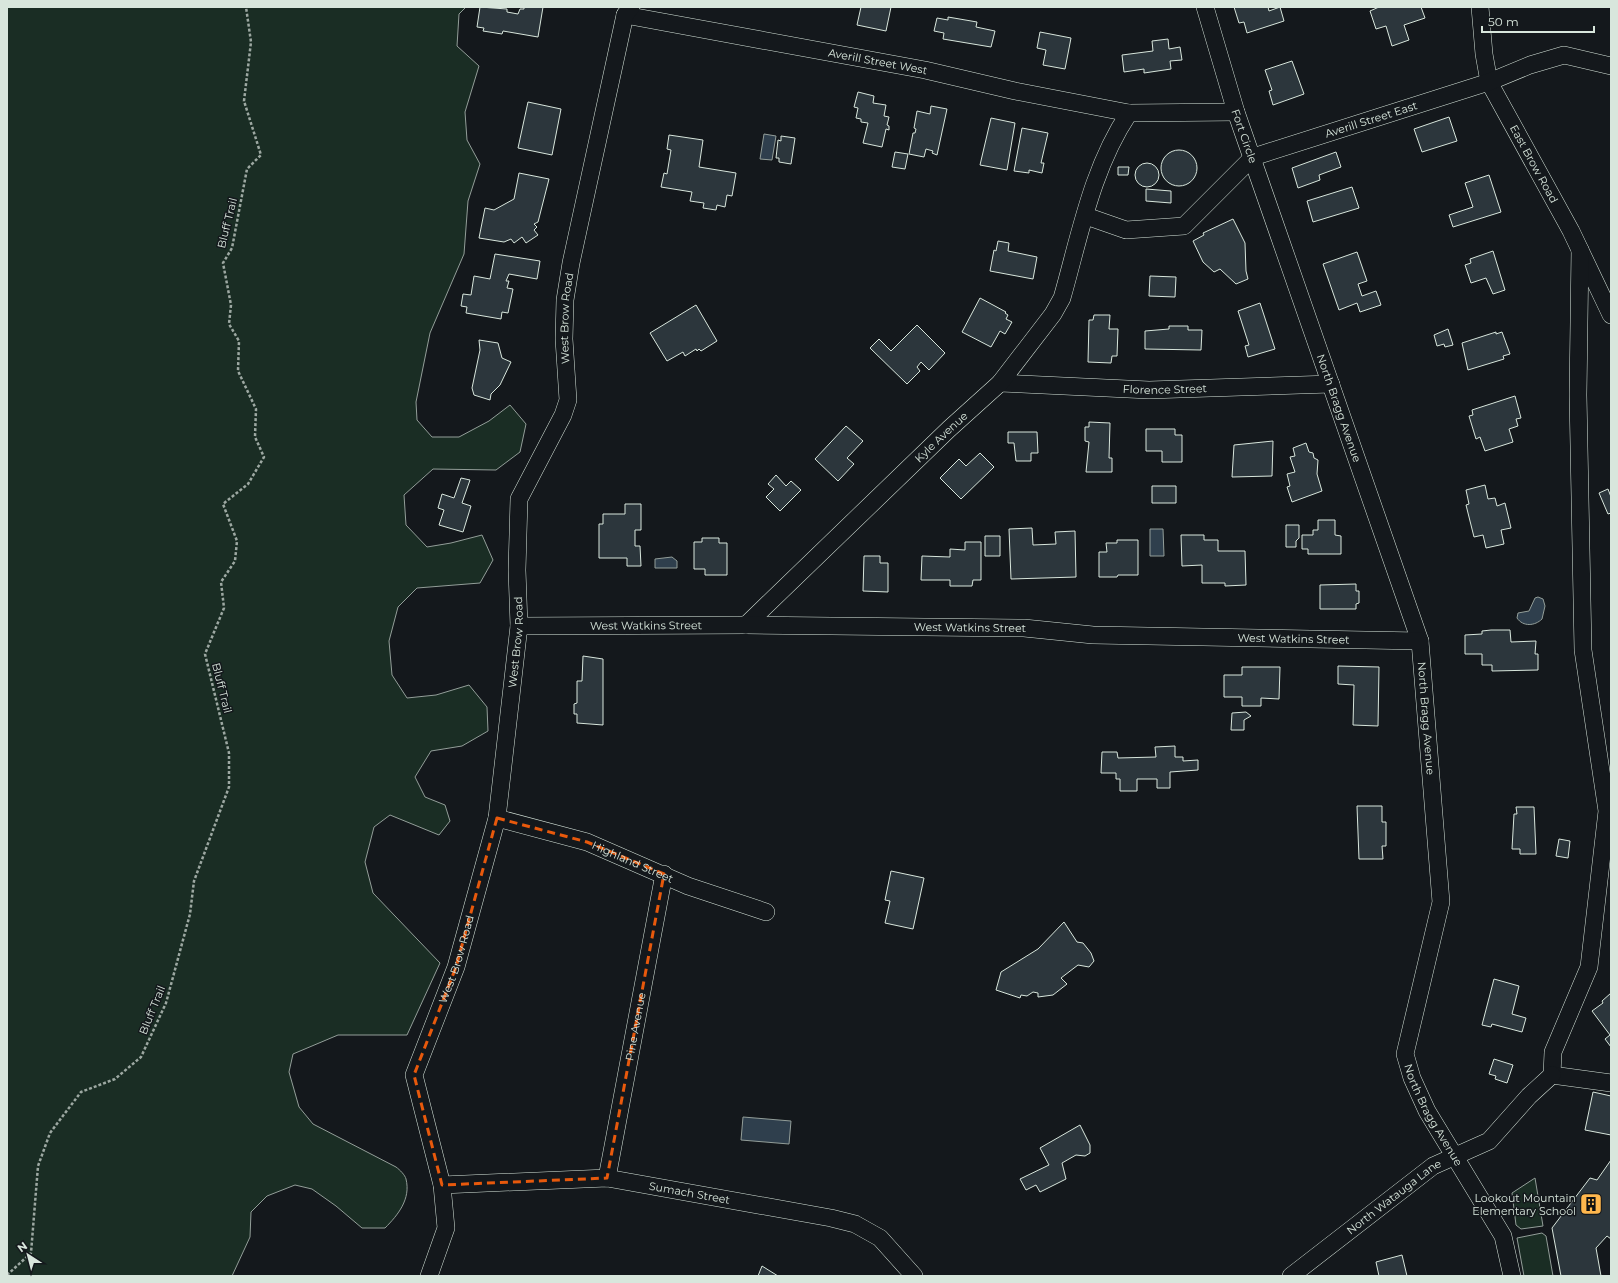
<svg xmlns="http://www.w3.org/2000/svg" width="1618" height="1283" viewBox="0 0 1618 1283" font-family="Montserrat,sans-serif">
<rect width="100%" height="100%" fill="#14181c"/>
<path fill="#1a2d24" stroke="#939e99" d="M7,7H466L459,14L457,46L479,66L465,112L467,140L480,164L468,201L464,254L430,333L416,402L417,420L432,437H459L489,421L510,405L526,424L520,452L496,470L433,469L404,495L406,525L427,547L451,543L482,535L493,560L480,583L417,588L398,607L389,641L392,675L407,698L436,695L469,685L487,707L488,731L462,746L431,751L415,777L425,797L445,805L450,821L439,835L390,815L374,827L365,862L373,893L440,963L407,1035H338L293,1054L289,1072L299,1107L313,1124L396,1167C400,1170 405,1175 406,1179C411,1199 398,1215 385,1228H362L336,1206L312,1189L295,1185L267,1196L251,1212L250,1237L232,1276H7Z
M1535,1178L1543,1226L1521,1229L1516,1225L1512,1193Z
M1542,1233L1546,1236L1553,1276H1524L1517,1238Z"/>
<path fill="#2f3f4d" stroke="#939e99" d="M764,134L776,136L772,160L760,159Z
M1150,529H1163L1164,556H1150Z
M672,557L677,561V568H655V559Z
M1538,597L1543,599L1545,606L1542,619C1535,626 1523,627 1517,618L1518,613L1529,611L1535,598Z
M743,1117L791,1121L789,1144L741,1140Z"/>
<path fill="#2c363c" stroke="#d8e6dc" d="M480,7L507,9V12L518,14L520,9H524V7H543L538,37L503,31L502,34L483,31L484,28L477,27Z
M861,7H891L886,31L857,25Z
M1234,7H1268L1269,11L1280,7L1284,21L1247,33L1244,22L1239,23Z
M1379,7H1421L1425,18L1404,25L1409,40L1392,46L1386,26L1376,29L1370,11Z
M948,17L977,22L976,27L995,31L991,47L943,39L944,33L934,31L937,18L948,20Z
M1040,32L1071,38L1065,69L1043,65L1046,50L1037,48Z
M1168,39L1169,49L1180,47L1182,60L1170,61L1171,69L1144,73V69L1124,72L1122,55L1153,51L1152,41Z
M1292,61L1304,94L1273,105L1269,91L1272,90L1265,70Z
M858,92L874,96L873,103L886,105L884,116L889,117L887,125L889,126V130L886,129L882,147L863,143L868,123L861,122V119L856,118L858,108L854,107Z
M528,102L561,109L552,155L518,148Z
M931,106L947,109L937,155L932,153L933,151L926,149L924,157L909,154L913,133H915L916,129L914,128L917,111L930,114Z
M1449,117L1457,141L1422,152L1414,129Z
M991,118L1015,123L1007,170L980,165Z
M1022,128L1048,133L1041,163H1044L1042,173L1029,170V173L1014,171Z
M669,135L703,140L699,167L736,173L732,196L727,195L725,207L717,205L716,210L703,208L704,203L690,201L692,192L661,187L664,173L667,174L671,150L667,149Z
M781,136L795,138L791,164L779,162V158H776L778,140L781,141Z
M1161 168a18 18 0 1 1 36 0a18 18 0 1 1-36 0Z
M895,152L908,154L905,169L892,167Z
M1336,152L1341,167L1319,175L1320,180L1298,188L1292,168Z
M1135 175a12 12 0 1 1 24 0a12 12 0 1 1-24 0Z
M1118,167H1129L1128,175H1118Z
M519,173L549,179L538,222L534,224L537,227L534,230L538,235L526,243L522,237L514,243L511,239L504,242L479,238L485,208L494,210L514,199Z
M1489,175L1501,212L1453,227L1449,215L1473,207L1465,183Z
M1352,187L1359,208L1313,222L1307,201Z
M1146,189L1171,191V203L1146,201Z
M1233,219L1245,243L1246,271L1248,279L1236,284L1220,269L1214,272L1203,262L1193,241L1204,235L1203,233Z
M998,241L1009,243L1008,251L1037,257L1033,279L990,271L994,250L996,251Z
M1493,251L1505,290L1493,294L1486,278L1471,283L1465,265L1471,263L1470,259Z
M1357,252L1367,281L1358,284L1362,296L1376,291L1381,305L1360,312L1357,303L1339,310L1323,264Z
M495,254L540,261L537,279L509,274L506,281H509L507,288L513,289L508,313L502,312L501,319L466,313L467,307L461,306L463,294L471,295L474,276L490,279Z
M1150,276L1176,277L1175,297L1149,296Z
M980,298L1006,312L1005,313L1008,315L1006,319L1012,322L1005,334L1000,331L991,347L962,332Z
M1260,303L1275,349L1248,357L1245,346L1249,345L1238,311Z
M696,305L717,341L701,351L699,349L697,351L696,349L685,356L683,352L667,361L650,333Z
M1094,315H1110L1109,329H1118L1117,356H1112L1111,363L1088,362L1089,320H1093Z
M917,325L945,353L929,370L921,362L917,367L920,371L907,384L870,348L879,339L891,351Z
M1169,326H1188V330H1202L1201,350L1145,349V331L1169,329Z
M1448,329L1453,345L1445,347L1444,344L1437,346L1434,335Z
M1496,332V334L1502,332L1510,354L1503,356L1504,359L1468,370L1462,343Z
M479,340L498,343L502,358L511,362L500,385L491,394L490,400L474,395L472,388L480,350Z
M1515,396L1521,418L1516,419L1518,426L1509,429L1513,442L1485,451L1480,437L1476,439L1469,416L1473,415L1472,410Z
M1089,422L1110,423L1109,458H1112V472H1086L1089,442L1085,441V427H1089Z
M846,426L863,441L847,458L854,464L838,481L815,459Z
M1146,429H1175V435H1182V462H1162V451H1146Z
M1008,432H1037L1038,453H1031V461H1016L1014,443H1008Z
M1273,441L1272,476L1232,477L1234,445Z
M1306,443L1309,452L1313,453L1314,458L1318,460L1317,474L1322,491L1292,502L1287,487L1290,486L1287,474L1295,472L1290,457L1295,456L1293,448Z
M980,453L994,467L961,499L940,478L959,459L966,466Z
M776,475L786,486L791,481L801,490L780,511L766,497L774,489L768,484Z
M461,478L470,480L462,503L471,506L463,532L439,525L444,510L438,508L442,494L454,498Z
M1485,485L1488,499L1495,498L1497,506L1505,503L1511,528L1501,530L1504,544L1486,548L1483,535L1474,537L1466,505L1469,504L1466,490Z
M1152,486H1176V503H1152Z
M1608,489L1611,497V513L1608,514L1599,493Z
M625,504H641V530H635V546H640L641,566H627V558H599V524H603V514H625Z
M1318,520H1335V535L1341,536V554H1308V549H1302V535H1313V530H1318Z
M1286,525H1299V538L1296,541V547H1286Z
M1032,528L1033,545L1056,544L1055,532L1075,531L1076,577L1011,579L1009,529Z
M1181,535H1204V540H1218V551H1245L1246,585L1225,586V583H1202V565L1182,566Z
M985,536H1000V556H985Z
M702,538H719V543H727V575H705V569H694V542H702Z
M1117,540H1138V575H1118L1117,577H1099V552H1107L1106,543H1117Z
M965,542H981V580H973L972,586H950V580H921L922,556L950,557V549L965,550Z
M864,556H880V563H888V592L863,591Z
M1356,584V591H1359V603L1356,604V609H1320V585Z
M1491,630H1510L1511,642L1536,641L1535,654H1538V670L1492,671V665H1482V654H1465V635L1482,634V631Z
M583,656L603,659V725L577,723V714H574V704L577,703V681H582Z
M1338,666L1379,667L1378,726L1353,725L1354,685L1338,684Z
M1242,667H1280L1279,699L1261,698V706H1242V697H1224V675H1242Z
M1246,712L1251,716L1244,720V730H1231L1232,713Z
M1175,746V757H1183V761L1198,760V770L1170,772V788H1157V779H1137V791H1120V779H1116V773H1101L1102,752H1117L1118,758L1156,757L1155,747Z
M1357,806H1382V822H1386V846H1382L1383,859H1359Z
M1516,807H1534L1536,854H1520V849H1512L1514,814H1517Z
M1559,839L1570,841L1568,858L1556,856Z
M891,871L924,878L913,929L885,923L890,901L885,900Z
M1064,922L1077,942L1083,943L1091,953L1094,961L1089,967L1078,965L1061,978L1067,984L1053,995L1038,997V993L1033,992L1027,996L1021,995L1020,998L996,990L1001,972L1038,949Z
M1494,979L1519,986L1512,1014L1526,1018L1522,1032L1492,1024L1491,1027L1482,1025Z
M1611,993V1047L1605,1039L1610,1035L1592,1011L1603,1003L1602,1001Z
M1494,1059L1513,1065L1507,1083L1495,1079L1496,1076L1489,1074Z
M1593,1092L1611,1096V1135L1585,1130Z
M1080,1125L1090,1145V1153L1085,1156L1076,1155L1062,1163L1066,1179L1040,1192L1036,1185L1026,1190L1020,1179L1049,1165L1040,1148Z
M1611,1160V1239L1607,1236L1596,1248L1601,1276H1561L1552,1228L1590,1178L1597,1180Z
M1402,1255L1407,1276H1379L1376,1262Z
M762,1266L778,1276H758Z"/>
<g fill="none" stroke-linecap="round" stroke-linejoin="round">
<g stroke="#d8e6dc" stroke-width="18">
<g id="minor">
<path id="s1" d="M1205,7L1236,112L1420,641L1441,902L1405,1054L1412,1078L1427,1111L1503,1236L1512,1276"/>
<path id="s2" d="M1480,7L1484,54L1489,82L1571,231L1611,315"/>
<path id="s3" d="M625,15L925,70L1015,91L1129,113"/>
<path id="s4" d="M1086,216L1126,230L1184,226L1253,157L1489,82L1530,65L1564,55L1611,66"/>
<path id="s5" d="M1000,383L1149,390L1331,384"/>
<path id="s6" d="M746,625L949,429L1000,383L1053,314L1062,298C1080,235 1092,168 1129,113L1236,112"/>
<path id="s7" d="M519,626L746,625L1024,628L1093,635L1420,641"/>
<path id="s8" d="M497,818L587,842L688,886L766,912"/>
<path d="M1552,1075L1553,1052L1589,967L1607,811L1583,650L1578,395L1580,250"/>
<path d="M1552,1075L1611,1083"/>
<path id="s9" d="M607,1178L664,874"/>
<path id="s10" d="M442,1185L607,1178L831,1218L855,1224L880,1238L914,1276"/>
<path id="s11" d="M429,1276L446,1228L442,1185L414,1075L456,967L497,818L519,626L517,570L519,499L563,415L568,400L564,339L565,300L571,263L625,15L631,7"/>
<path id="s12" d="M1291,1276L1433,1166L1489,1141L1529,1096L1552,1075"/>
</g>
</g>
<path stroke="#9da8a2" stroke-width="2.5" stroke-dasharray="3 2" stroke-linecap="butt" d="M7,1275L31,1253L38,1166L50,1133L81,1092L115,1079L141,1057L166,1003L190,914L194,881L229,787V753L205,654L224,608L221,582L235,561L237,541L223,504L248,484L264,457L255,437L256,409L238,371L239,341L229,324L231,305L223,263L232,248L247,169L261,155L244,101L251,42L246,7"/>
<use href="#minor" stroke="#14181c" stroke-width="17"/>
</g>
<path fill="none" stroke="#e8590c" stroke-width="3" stroke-dasharray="8 5" stroke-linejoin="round" d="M497,818L587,842L664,874L607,1178L442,1185L414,1075L456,967Z"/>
<defs>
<g id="building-square" transform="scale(1.15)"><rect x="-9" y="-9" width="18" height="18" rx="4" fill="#ffb74d" stroke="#14181c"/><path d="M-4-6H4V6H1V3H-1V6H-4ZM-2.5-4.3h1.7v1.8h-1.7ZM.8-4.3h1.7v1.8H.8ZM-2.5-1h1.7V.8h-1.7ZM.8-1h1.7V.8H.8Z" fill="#111"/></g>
</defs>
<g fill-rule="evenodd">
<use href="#building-square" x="1591" y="1204"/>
</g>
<g text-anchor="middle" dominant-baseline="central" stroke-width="3" stroke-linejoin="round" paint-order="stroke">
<g font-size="11" fill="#d8e6dc" stroke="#14181c">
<text stroke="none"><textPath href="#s3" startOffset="257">Averill Street West</textPath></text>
<text stroke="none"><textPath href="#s4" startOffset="322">Averill Street East</textPath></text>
<text stroke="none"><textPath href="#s1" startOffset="135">Fort Circle</textPath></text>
<text stroke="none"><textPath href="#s2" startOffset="169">East Brow Road</textPath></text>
<text transform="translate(227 223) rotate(-76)">Bluff Trail</text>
<text stroke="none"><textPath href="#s11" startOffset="991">West Brow Road</textPath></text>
<text stroke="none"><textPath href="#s5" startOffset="165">Florence Street</textPath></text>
<text stroke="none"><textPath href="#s1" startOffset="423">North Bragg Avenue</textPath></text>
<text stroke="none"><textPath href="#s6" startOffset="271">Kyle Avenue</textPath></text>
<text stroke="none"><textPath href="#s7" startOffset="127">West Watkins Street</textPath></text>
<text stroke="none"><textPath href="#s7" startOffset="451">West Watkins Street</textPath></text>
<text stroke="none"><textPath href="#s7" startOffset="775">West Watkins Street</textPath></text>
<text stroke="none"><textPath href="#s11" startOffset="655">West Brow Road</textPath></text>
<text transform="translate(222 688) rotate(76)">Bluff Trail</text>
<text stroke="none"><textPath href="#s1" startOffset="747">North Bragg Avenue</textPath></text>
<text stroke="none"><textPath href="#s8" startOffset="143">Highland Street</textPath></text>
<text stroke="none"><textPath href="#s11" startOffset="331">West Brow Road</textPath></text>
<text transform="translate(152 1010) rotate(-68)">Bluff Trail</text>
<text stroke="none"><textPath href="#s9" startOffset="154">Pine Avenue</textPath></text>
<text stroke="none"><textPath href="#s1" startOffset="1155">North Bragg Avenue</textPath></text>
<text stroke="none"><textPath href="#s10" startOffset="249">Sumach Street</textPath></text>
<text stroke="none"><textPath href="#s12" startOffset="130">North Watauga Lane</textPath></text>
</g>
<g font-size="11" fill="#d8e6dc" stroke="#14181c" text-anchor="end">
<text x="1576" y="1198">Lookout Mountain<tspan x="1576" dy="13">Elementary School</tspan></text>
</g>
</g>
<rect width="1618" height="1283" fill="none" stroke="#d8e6dc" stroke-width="16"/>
<g transform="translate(28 1255) rotate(324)" stroke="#14181c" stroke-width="3" paint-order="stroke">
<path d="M0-3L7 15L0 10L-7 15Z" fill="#d8e6dc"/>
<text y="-6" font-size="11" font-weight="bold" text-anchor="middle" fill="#d8e6dc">N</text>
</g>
<path d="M1482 26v6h112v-6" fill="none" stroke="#d8e6dc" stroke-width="2"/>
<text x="1488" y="26" font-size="12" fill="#d8e6dc" stroke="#14181c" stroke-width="3" paint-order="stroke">50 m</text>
</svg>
